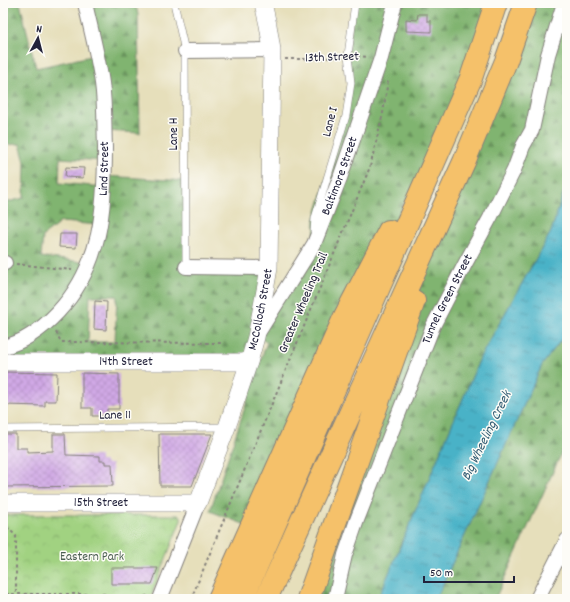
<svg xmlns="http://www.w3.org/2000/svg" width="570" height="602" viewBox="0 0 570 602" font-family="Dekko,sans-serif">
<defs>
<pattern id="forest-firs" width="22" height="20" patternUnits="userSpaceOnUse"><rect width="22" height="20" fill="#80b46f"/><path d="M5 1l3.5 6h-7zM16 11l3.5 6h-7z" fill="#68925c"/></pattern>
<pattern id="park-crowns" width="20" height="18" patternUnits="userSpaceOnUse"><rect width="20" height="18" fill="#a1d281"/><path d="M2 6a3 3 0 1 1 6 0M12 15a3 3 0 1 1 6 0" fill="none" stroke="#8ab470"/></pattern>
<pattern id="water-ripples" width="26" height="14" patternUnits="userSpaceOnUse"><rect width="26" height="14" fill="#49b2c7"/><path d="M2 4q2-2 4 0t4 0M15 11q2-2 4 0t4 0" fill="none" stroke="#3c90a3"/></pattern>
<pattern id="building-cross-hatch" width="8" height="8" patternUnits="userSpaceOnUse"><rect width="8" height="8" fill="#d0a8e5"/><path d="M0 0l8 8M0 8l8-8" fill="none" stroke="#b290c5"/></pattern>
</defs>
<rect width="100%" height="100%" fill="#fdfcf7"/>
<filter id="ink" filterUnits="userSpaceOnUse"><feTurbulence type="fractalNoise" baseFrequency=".025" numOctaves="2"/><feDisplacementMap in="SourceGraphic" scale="8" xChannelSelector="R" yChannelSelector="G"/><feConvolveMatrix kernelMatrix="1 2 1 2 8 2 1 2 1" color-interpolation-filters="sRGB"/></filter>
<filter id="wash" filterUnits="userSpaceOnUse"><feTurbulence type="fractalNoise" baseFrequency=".012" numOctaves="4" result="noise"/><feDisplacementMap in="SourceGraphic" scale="16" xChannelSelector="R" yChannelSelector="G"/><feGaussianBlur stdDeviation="0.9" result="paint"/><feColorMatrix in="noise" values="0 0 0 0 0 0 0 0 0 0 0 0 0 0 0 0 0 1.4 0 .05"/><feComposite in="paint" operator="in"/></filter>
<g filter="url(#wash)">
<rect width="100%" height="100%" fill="#e6dfbb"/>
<path fill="url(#forest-firs)" stroke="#516b55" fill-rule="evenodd" d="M3,3H20L36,68L96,55L85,3H135L138,14L140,133L105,131V161L60,158L59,183L104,187L105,176L186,181V267L269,268L263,301L277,303L314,244L315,218L346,116L351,83L348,55L355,3H496L471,78L376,256L251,527L210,511L267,342L256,337L249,362H3V203L24,198L25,162L20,144L3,145ZM61,222L100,225L90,263L41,257L43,236ZM90,296H117L115,342H88Z
M526,3H567V182L551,232L481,356L378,599H308L464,162Z
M567,332V441L495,599H436L542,365Z"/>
<path fill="url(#park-crowns)" stroke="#627a5e" d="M3,515H178L181,516V520L150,599H3Z"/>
<path fill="url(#water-ripples)" stroke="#366a81" d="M567,182V332L542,365L436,599H378L481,356L551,232Z"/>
<g id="blocks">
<path fill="url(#building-cross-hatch)" d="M418,14H427V21H431V32L406,31V19L417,20Z
M66,167L84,168L83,178L65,177Z
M60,234H77L76,248L59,247Z
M95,301L107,302L106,330L94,329Z
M3,372L57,373L56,401H45V406L3,405Z
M82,373L119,374V409H107V416H92V408H82Z
M3,434H16V448H27V452L53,451V434H65L66,455L100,456V461H105V464H112L113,486L3,487Z
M159,434H212L192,486H160Z
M111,568H158L152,584H111Z"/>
</g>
</g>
<g filter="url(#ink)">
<use href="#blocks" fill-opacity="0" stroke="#84807b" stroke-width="1"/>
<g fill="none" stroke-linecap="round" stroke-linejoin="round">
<g stroke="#84807b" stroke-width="8">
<path id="service" d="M174,3L185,51L186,267
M314,231L315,218L346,116L351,83L348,55L355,3
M3,429L227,427"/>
</g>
<g stroke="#84807b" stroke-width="16">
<g id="minor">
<path d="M185,51L272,50"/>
<path d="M3,263H5"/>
<path d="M186,267L269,268"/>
<path id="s1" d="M258,333L314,244L340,178L381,58L395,3"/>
<path id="s2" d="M3,347C26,342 43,328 58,312C102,265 105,208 105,147C104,126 105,104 102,83C98,56 91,30 85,3"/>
<path d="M160,599L198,503"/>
<path id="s3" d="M335,599L345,555L357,520L433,326L465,264L490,218L514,170L523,146L532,130L548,55L564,3"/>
<path d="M537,599L567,540"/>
</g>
</g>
<g stroke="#84807b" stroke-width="18">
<g id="tertiary">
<path id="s4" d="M3,362H249"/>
<path id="s5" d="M3,503H198L227,427L249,362L256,337L266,285L269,268L272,50L268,25L263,3"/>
</g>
</g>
<g stroke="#84807b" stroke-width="24">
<path id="motorway" d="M219,599L345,316L389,231
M242,599L471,78L496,3
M266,599L464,162L506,61L526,3
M308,599L414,301"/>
</g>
<path stroke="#84807b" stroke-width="2" stroke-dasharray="3 3" stroke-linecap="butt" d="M357,56L368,57
M285,59H316L338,57
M16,264L72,270
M56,332L61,342L224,343
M5,516V525L16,536V594
M5,599V594H107V599
M139,599L149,595
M191,599L370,167L383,113L388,80"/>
<use href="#service" stroke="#fff" stroke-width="7"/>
<use href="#minor" stroke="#fff" stroke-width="14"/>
<use href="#tertiary" stroke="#fff" stroke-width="17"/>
<use href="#motorway" stroke="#f5c16b" stroke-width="22"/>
</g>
</g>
<g text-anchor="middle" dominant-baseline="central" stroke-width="3" stroke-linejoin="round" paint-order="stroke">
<g font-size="13" fill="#22223b" stroke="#fdfcf7">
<text transform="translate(332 58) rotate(-2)">13th Street</text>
<text transform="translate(331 122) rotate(-76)">Lane I</text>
<text transform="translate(174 134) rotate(-90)">Lane H</text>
<text stroke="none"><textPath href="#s2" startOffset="221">Lind Street</textPath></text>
<text stroke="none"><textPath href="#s1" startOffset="178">Baltimore Street</textPath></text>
<text stroke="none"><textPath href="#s3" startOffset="321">Tunnel Green Street</textPath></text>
<text transform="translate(304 303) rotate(-67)">Greater Wheeling Trail</text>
<text stroke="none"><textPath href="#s5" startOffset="399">McColloch Street</textPath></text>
<text stroke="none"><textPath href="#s4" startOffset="123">14th Street</textPath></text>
<text transform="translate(115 416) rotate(-1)">Lane 11</text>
<text stroke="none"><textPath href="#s5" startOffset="98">15th Street</textPath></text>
</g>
<g font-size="13" fill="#4e6054" stroke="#fdfcf7">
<text x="92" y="557">Eastern Park</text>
</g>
<g font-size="14" font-style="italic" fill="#325c73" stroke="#fdfcf7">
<text transform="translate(487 436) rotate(-64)">Big Wheeling Creek</text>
</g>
</g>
<rect width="570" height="602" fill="none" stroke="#fdfcf7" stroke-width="16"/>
<g transform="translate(38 38) rotate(7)" stroke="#fdfcf7" stroke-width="3" paint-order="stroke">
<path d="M0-3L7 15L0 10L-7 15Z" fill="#22223b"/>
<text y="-6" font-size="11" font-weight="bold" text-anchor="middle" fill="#22223b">N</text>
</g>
<path d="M424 576v6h90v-6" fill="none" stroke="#22223b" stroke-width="2"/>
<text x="430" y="576" font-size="12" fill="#22223b" stroke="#fdfcf7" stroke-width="3" paint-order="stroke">50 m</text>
</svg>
